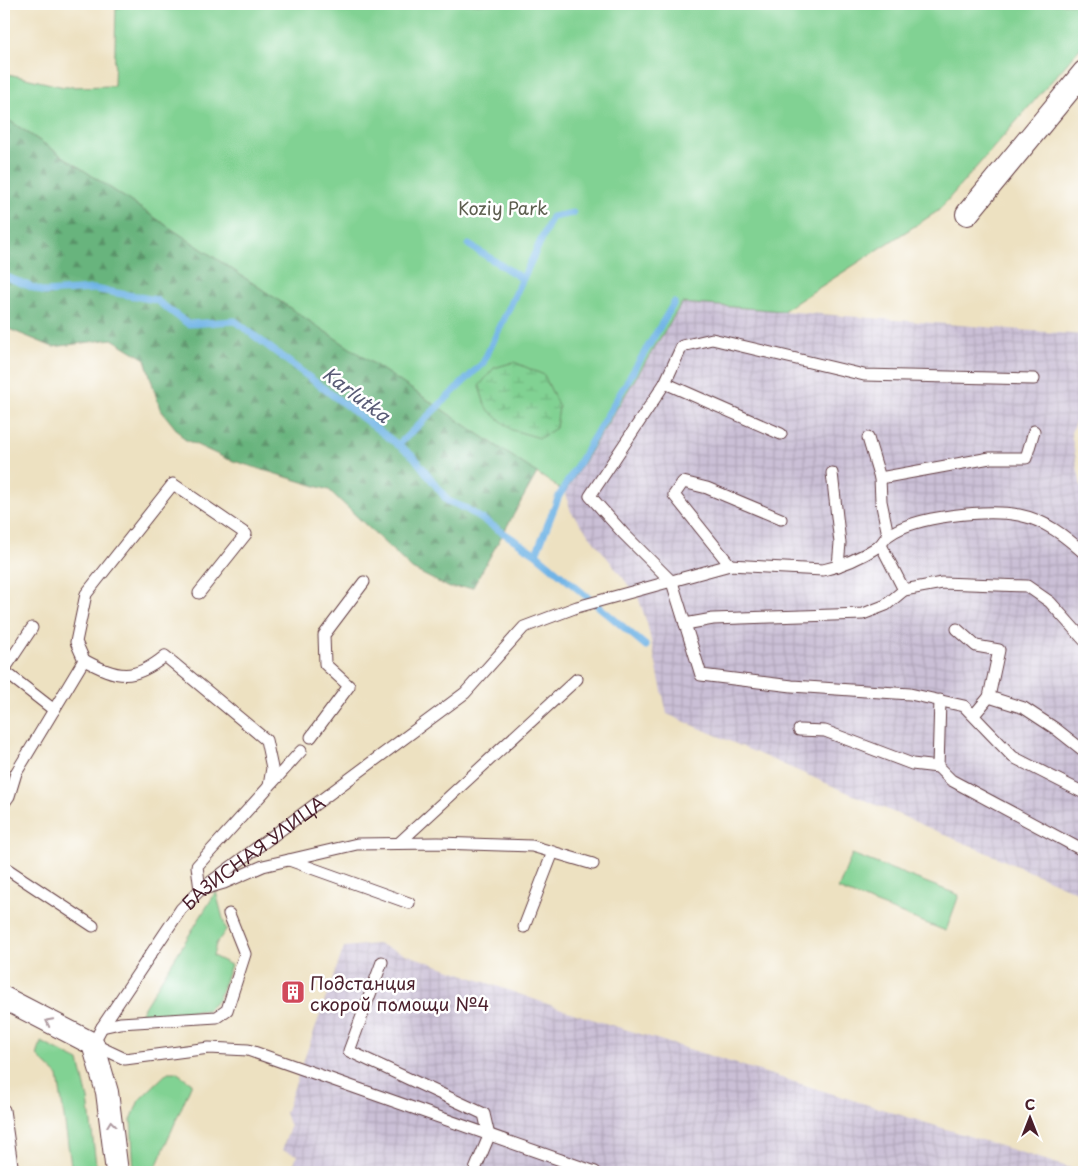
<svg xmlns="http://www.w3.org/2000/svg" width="1088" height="1176" viewBox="0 0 1088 1176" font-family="'Playpen Sans',sans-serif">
<defs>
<pattern id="industrial-grid" width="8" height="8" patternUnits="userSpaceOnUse" patternTransform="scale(1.25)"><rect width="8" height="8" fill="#cabfd6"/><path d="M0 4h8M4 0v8" fill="none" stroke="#afa4b8"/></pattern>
<pattern id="forest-firs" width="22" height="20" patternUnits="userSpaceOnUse" patternTransform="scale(1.25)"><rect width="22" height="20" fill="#68b47d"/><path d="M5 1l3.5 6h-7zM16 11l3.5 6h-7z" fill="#589267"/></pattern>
<pattern id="wetland-marsh" width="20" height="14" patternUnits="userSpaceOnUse" patternTransform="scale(1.25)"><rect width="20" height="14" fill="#81d293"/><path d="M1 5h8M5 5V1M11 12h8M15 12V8" fill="none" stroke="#71b47f"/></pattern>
</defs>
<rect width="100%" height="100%" fill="#fff"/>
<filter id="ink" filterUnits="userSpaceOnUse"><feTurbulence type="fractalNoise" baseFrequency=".02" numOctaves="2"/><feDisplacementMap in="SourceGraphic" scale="10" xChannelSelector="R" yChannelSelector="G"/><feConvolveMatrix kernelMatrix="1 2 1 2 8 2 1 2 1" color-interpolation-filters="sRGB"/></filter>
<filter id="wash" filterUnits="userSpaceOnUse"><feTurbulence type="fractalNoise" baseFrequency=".0096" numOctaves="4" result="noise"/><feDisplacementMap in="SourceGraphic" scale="20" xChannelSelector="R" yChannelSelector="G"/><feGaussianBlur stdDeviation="1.12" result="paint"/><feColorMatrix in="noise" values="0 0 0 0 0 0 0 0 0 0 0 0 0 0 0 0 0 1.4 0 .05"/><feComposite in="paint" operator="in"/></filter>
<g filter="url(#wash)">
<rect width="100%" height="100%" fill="#ede1c1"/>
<path fill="url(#industrial-grid)" d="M682,303L1084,335V400L1071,433L1081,486L1084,488V895L667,714L647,623L638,597L571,512L565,492Z
M377,944L576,1014L1084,1172H291L297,1155L282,1150L290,1127L285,1113L344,947Z"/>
<path fill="#81d293" stroke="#66785f" d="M134,4H1084V44L938,211L783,311L682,303L565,492L4,117V73L64,87L114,86L116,8Z
M852,854L959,895L946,931L838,889Z
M216,892L226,930L216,944L213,956L231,965L218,1000L207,1010L138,1017Z
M41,1042L79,1061L88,1099L97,1172H72L58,1076L37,1056Z
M168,1072H176L192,1083L154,1172H134L131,1120L139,1100Z"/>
<path fill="url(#forest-firs)" stroke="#596a54" d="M4,117L537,473L473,587L450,588L412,569L329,490L227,459L184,439L160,409L145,359L112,339L53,347L4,327Z"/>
<path fill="url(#wetland-marsh)" stroke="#66785f" d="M514,362L544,375L559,407L556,428L540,438L512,430L486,408L479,386L494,368Z"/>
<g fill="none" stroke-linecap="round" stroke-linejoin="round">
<path stroke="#70b4e6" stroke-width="7" d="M469,245L523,279
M4,276L44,292L94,289L156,300L188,324L235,321L414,457L448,501L465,508L536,554L646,646
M398,445L483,363L552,217L573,213
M536,554L559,496L674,303"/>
</g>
</g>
<g filter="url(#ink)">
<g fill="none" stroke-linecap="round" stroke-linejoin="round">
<g stroke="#623c42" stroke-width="13">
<g id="service">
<path d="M1034,379L864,375L712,339L682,346L665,383L590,496L624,534L672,582L701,675L792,686L910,694L964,706L1013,757L1084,793"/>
<path d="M665,383L781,434"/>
<path d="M868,438L880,478"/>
<path d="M832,473L840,543L838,566"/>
<path d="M888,535L881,501L880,478L990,458H1026L1034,431"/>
<path d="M881,545L904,590L942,583L1027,586L1050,602L1084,640"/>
<path d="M730,565L674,495L683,482L707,488L781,519"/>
<path d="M685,624L713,619L863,614L886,605L904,590"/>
<path d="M957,629L976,646L999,650L989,697"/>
<path d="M84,660C118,678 133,682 165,656L266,740L272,768L269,786"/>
<path d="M4,670L32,628"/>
<path d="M4,671L54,710"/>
<path d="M940,700L938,767L951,780L1084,851"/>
<path d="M974,715L989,697L1024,708L1056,729L1084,751"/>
<path d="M799,730L825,731L912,764L938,767"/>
<path d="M311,737L349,686L325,664L324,635L364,582"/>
<path d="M301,751L197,866L200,890L224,883L263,866L357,844L438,843L532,846L593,864"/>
<path d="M4,803L9,796L16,773L84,660L76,642L86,594L173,484L246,534L199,593"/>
<path d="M399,843L577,679"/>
<path d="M289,860L409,903"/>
<path d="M4,867L93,926"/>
<path d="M524,927L553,852"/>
<path d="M382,962L349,1051L484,1114L489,1136L474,1172"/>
<path d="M102,1027L120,1023L217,1017L227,1010L245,954L229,914"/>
<path d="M4,1110L13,1172"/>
<path id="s1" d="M595,1172L248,1050L209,1048L125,1059L93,1044L102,1027L181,909L200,890L465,693L524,627L577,607L730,565L823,570C842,566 862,557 879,546C883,543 885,537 889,535C915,516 987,509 1019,515C1045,520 1065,536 1084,553"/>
</g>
</g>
<g stroke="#623c42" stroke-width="24">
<path id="minor" d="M967,214L1084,72
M4,998L93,1044L107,1092L117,1172"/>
</g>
<use href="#service" stroke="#fff" stroke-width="11"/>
<use href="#minor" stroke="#fff" stroke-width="22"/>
</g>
<defs><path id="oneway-chevron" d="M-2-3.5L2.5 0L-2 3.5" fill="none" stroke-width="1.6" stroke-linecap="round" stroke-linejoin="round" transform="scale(1.25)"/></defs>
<g stroke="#ae9aa0">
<use href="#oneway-chevron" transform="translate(49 1022) rotate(-153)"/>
<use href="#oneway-chevron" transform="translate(111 1124) rotate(-97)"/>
</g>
</g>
<defs>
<g id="building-square" transform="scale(1.25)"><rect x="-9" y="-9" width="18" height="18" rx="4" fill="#d1495b" stroke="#fff"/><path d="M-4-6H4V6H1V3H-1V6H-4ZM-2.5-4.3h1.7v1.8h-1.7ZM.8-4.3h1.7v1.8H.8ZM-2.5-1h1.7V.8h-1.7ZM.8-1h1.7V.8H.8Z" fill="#fff"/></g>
</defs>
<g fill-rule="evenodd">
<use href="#building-square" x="293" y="992"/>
</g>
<g text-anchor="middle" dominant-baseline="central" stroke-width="5" stroke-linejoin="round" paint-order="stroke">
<g font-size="18" fill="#5d5e4f" stroke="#fff">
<text x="503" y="207">Koziy Park</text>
</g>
<g font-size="18" fill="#4a1f2b" stroke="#fff">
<text stroke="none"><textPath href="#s1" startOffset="780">БАЗИСНАЯ УЛИЦА</textPath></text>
</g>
<g font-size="18" fill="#4a1f2b" stroke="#fff" text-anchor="start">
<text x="310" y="982">Подстанция<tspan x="310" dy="21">скорой помощи №4</tspan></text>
</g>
<g font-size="19" font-style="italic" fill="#595b76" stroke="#fff">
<text transform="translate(357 394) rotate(37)">Karlutka</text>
</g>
</g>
<rect width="1088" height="1176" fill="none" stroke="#fff" stroke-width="20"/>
<g transform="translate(1030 1118)" stroke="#ffffff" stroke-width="4" paint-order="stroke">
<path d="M0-4L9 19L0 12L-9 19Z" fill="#4a1f2b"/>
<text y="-8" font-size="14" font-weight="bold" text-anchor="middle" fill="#4a1f2b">С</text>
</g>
</svg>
